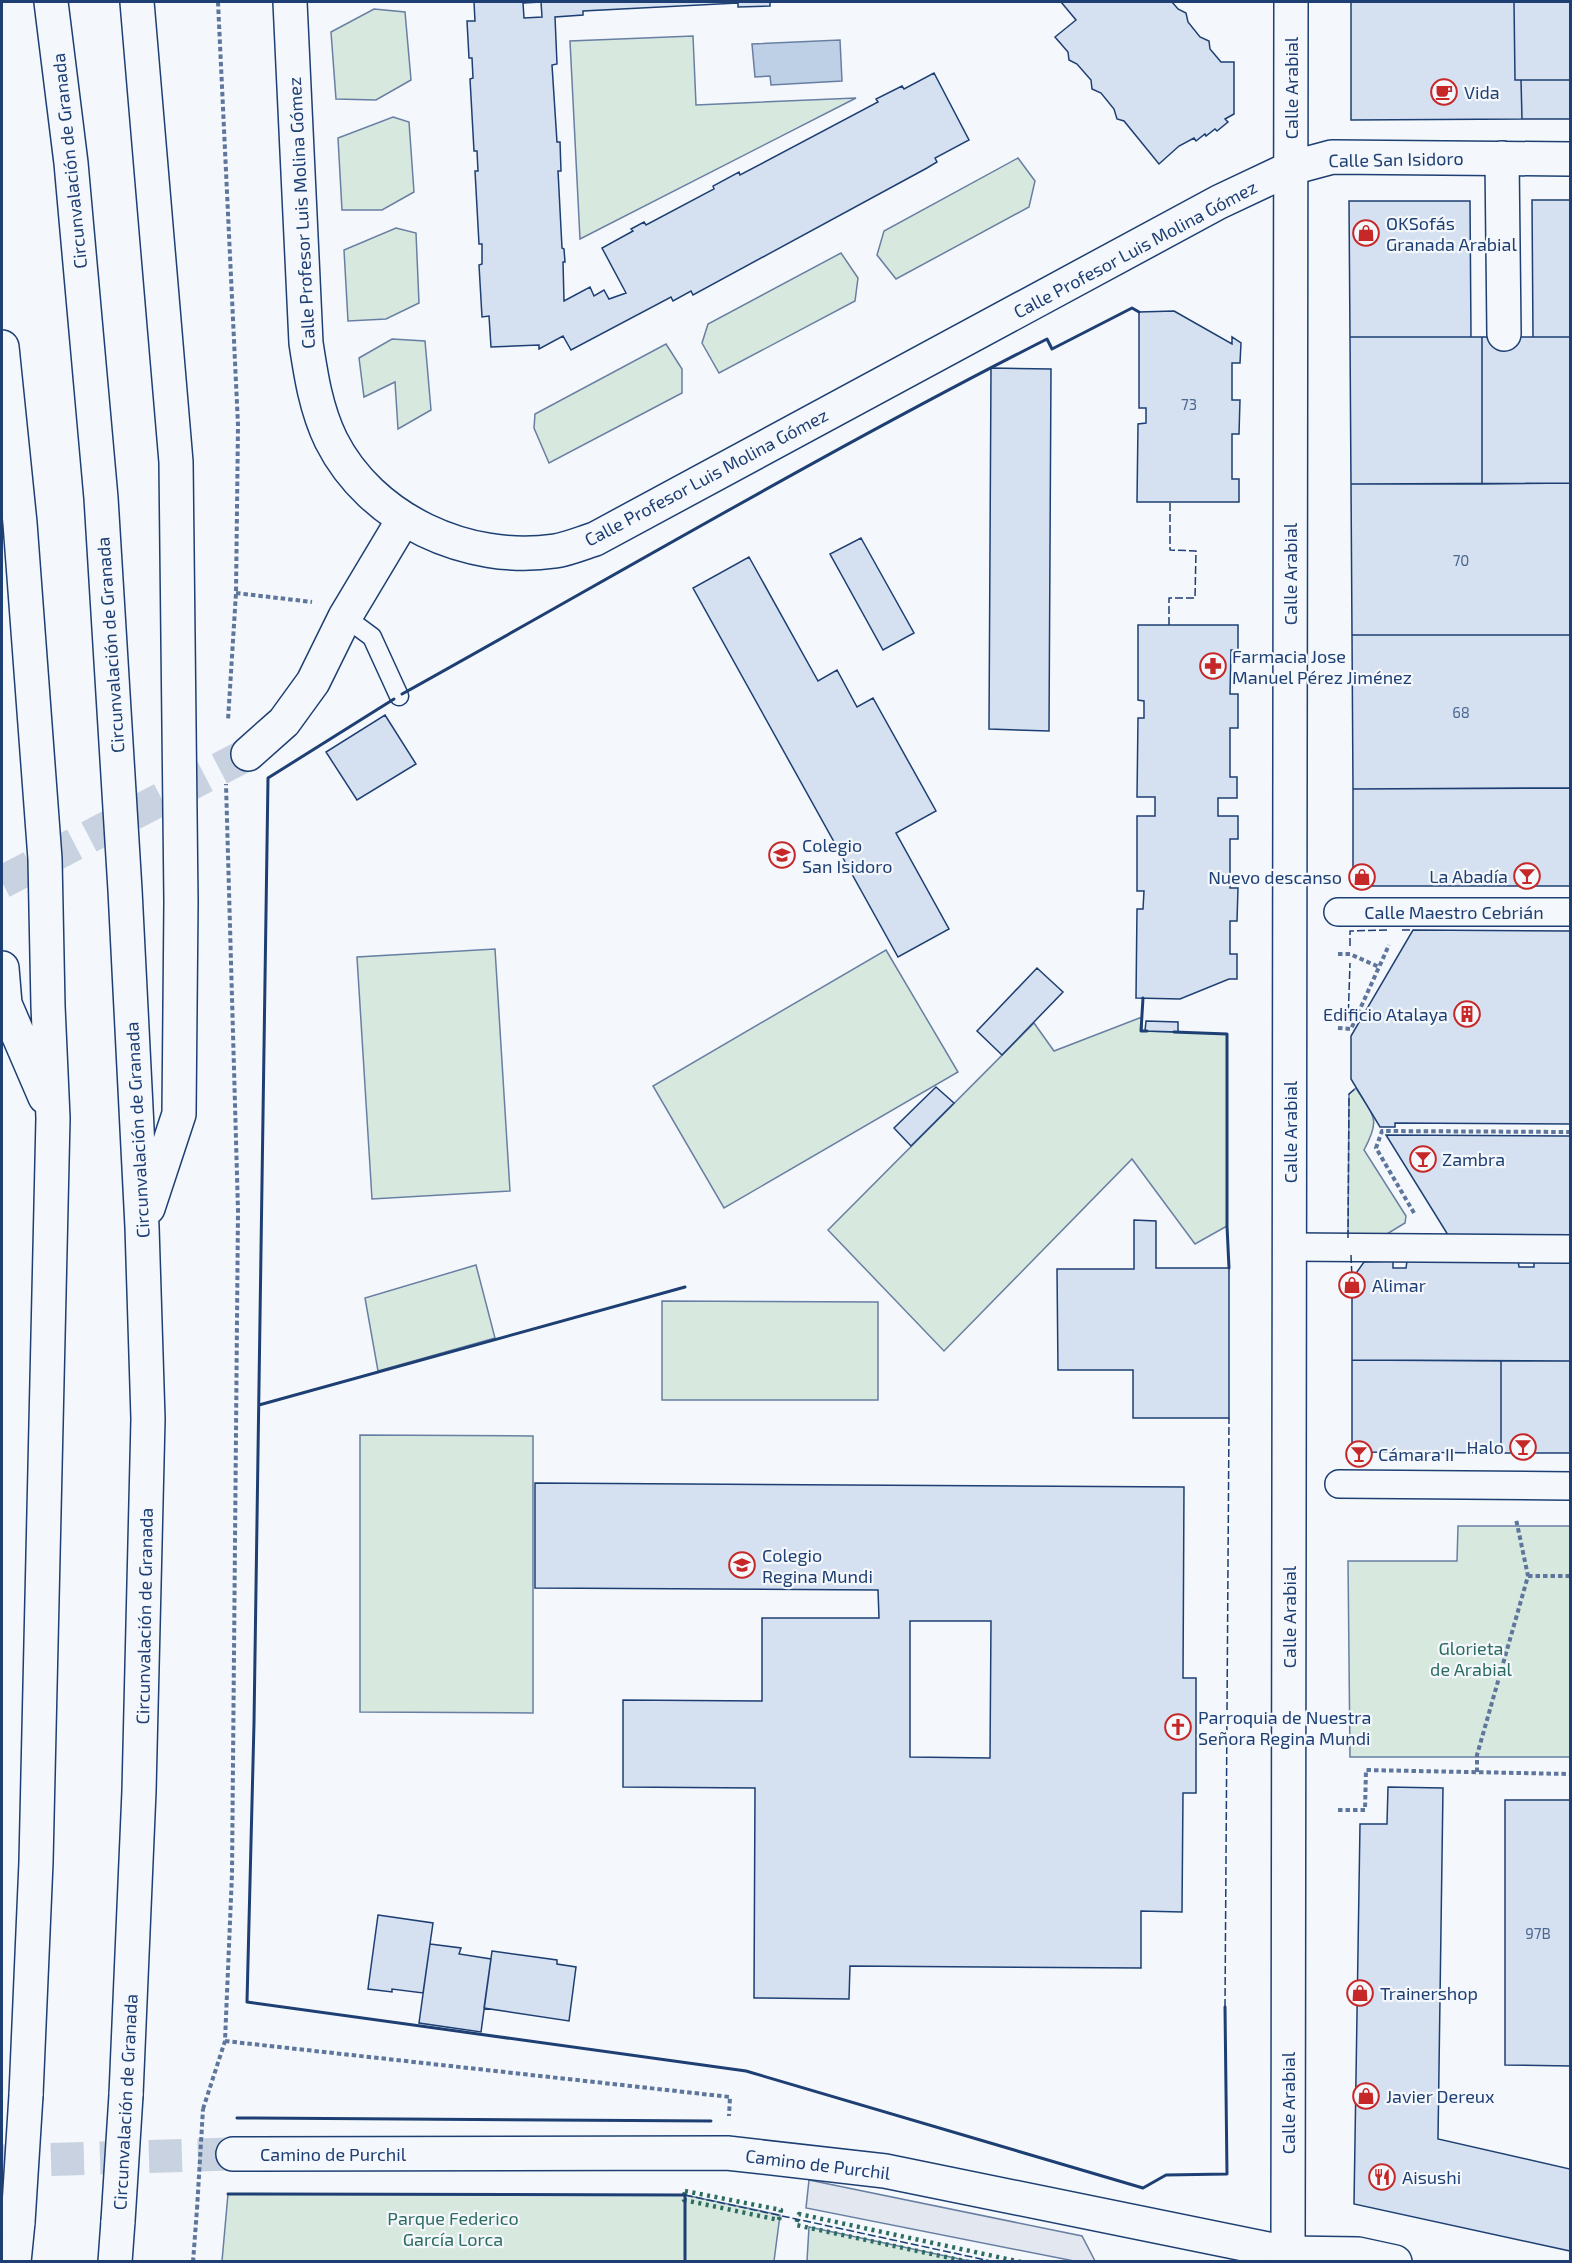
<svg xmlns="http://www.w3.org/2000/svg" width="1572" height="2263" viewBox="0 0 1572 2263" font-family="'Exo 2',sans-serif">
<rect width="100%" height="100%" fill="#f4f7fb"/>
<path fill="#d7e8df" stroke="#687fa3" stroke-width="1.5" d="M374,9L405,12L411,80L376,100L336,99L331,32Z
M693,36L696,105L856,98L580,239L570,41Z
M393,117L409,122L414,192L382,210H342L338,138Z
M1018,158L1035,181L1029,207L896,279L877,255L884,231Z
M396,228L416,233L419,303L386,319L348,321L344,250Z
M841,253L858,278L855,301L719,373L702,343L708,324Z
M392,339L425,341L431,410L398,429L395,382L364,397L359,358Z
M666,344L682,369V393L549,463L534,428L535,414Z
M495,949L510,1191L372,1199L357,957Z
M886,950L958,1072L724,1208L653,1086Z
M1142,1017V1031L1227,1034V1226L1195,1244L1132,1159L944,1351L828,1230L1034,1023L1054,1051Z
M1356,1088C1374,1117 1381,1118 1364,1150L1406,1216L1405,1223L1382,1237L1348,1238L1349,1094Z
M476,1265L495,1338L378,1371L365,1298Z
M662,1301L878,1302V1400H662Z
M360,1435L533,1436V1713L360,1712Z
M1458,1526H1570V1757H1350L1348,1561H1457Z
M228,2194L685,2195L780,2215L774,2261H222Z
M809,2227L969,2261H807Z"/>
<path fill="#e3e8f0" stroke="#687fa3" stroke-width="1.5" d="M809,2180L1082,2236L1095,2261H1074L806,2208Z"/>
<path fill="#bed0e5" stroke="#687fa3" stroke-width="1.5" d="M840,40L842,81L771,85L770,76L755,77L752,44Z"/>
<path fill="#d5e0f0" stroke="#1d3f73" stroke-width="1.5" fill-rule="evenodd" d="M474,2H775H770V6L738,7V3L583,11V15L555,17L557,64L552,65L557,142H560L561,171H558L562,248L564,249L565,262H563L564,301L590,287L594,296L604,290L609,299L626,293L602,248L633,231L631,229L644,222L646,225L714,189L713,186L739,172L740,175L878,102L876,99L902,86L904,89L934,73L969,140L935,158L937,162L927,168L693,295L691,291L673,301L671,297L571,350L563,336L539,349V345L491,347L489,316L482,317L479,265L482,264V244H479L475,171H478L477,151H474L470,79L473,78L472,58H469L467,21H475ZM541,2L542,17L524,18L523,3Z
M1061,2H1172L1178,9L1186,13L1188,22L1200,37L1209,41L1210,49L1221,62H1234V114L1225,119L1228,122L1217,131L1215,129L1206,136L1205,134L1196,141L1194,138L1179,146L1159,164L1124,121L1117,119L1114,109L1101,93L1092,89L1091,80L1077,64L1069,60L1068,52L1055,37L1076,20Z
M1351,2H1514L1515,80H1521L1522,119L1351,120Z
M1514,2H1570V80H1515Z
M1521,80H1570V119H1522Z
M1532,200H1570V337H1533Z
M1349,201H1470L1471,337H1350Z
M1174,311L1232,344V337L1241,343L1240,363H1232V400H1240L1239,434H1232V479H1239V502H1137L1138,424L1146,423V408H1139V312Z
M1350,337H1482V484H1351Z
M1482,337H1570V483L1482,484Z
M991,368L1051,369L1049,731L989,729Z
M1570,483V635H1352L1351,484Z
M861,538L914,633L883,650L830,554Z
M749,557L818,681L837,670L857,707L873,698L936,811L896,833L949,929L898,957L693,588Z
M1138,625H1238V650H1231L1230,694H1238V728H1230V777H1237V798H1218V816H1238V839H1230V888H1238L1237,921H1230V954H1237V979H1229L1180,999L1136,998L1137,909H1143L1144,891H1137V816H1155V797H1137L1138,718H1144V701L1138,700Z
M1352,635H1570V788L1353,789Z
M385,715L416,764L357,800L326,752Z
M1528,788H1570V886H1353V789Z
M1413,930L1570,931V1124L1395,1123V1127H1380L1351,1079V1036Z
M1037,968L1063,992L1002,1055L977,1031Z
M1146,1021L1178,1022V1032L1145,1031Z
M936,1087L954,1103L911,1146L894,1128Z
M1386,1135L1570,1136V1236L1448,1235Z
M1134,1220L1156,1221V1268H1229V1418H1133V1370H1058L1057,1269H1134Z
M1518,1260L1519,1267H1534V1260L1570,1261V1361L1352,1360V1279L1364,1262L1393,1261V1268H1406L1407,1261Z
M1352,1360L1501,1361V1453L1352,1452Z
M1501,1361H1570V1453H1501Z
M535,1483L1184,1487L1183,1678H1196V1793H1183L1182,1912L1141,1911V1968L850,1966L849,1999L754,1998L755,1788L623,1787V1700L762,1701V1618H879L878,1590L535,1588ZM910,1621H991L990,1758L910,1757Z
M1570,1757V2066L1505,2065V1800H1570Z
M1388,1787L1443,1788L1438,2139L1570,2169V2251L1354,2204L1360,1824H1387Z
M378,1915L433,1923L423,1993L392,1989V1992L368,1989Z
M430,1944L461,1948L459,1954L491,1959L481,2032L419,2023Z
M492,1951L557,1960V1964L576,1967L569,2021L484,2008Z"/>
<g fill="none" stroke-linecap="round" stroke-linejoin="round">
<path stroke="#c9d2e0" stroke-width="33" stroke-dasharray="33 16" stroke-linecap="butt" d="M2,882L248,754"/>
<path stroke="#c9d2e0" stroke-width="33" stroke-dasharray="33 16" stroke-linecap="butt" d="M2,2161L233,2154"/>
<g stroke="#1d3f73" stroke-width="21">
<path id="service" d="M345,617L372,637L399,696"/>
</g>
<g stroke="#1d3f73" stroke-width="30">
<path id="pedestrian" d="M1338,912H1570
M1290,1247L1570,1249
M1339,1484L1570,1486"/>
</g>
<g stroke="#1d3f73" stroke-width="36">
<path id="minor" d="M1502,158L1504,334
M248,754L284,722L313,682L345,617L403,520"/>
</g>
<g stroke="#1d3f73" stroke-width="36">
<path id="tertiary" d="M233,2154L727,2153L885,2171L1288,2253"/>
</g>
<g stroke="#1d3f73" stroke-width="36">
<path id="secondary" d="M290,2L306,343C311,376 316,409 331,440C371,520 468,564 555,551C568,549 582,543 595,539L1219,202L1291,168L1332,157L1570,159
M1288,2253L1358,2254L1395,2262"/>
</g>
<g stroke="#1d3f73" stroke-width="36">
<path id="primary" d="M1288,2262L1291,2"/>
</g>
<g stroke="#1d3f73" stroke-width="36">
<path id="motorway" d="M51,2L71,163L101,498L125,890L142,1227L148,1419L139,1791L126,2095
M137,2L176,462L181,902L179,1114L148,1208
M2,347L20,523L45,859L48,1006L53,1118L36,1862L26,2095
M2,968L5,1004L45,1097
M14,2262L18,2222
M115,2262L118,2221"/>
</g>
<path stroke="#5e769c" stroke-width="4" stroke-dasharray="4.5 3" stroke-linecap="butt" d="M218,2L238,425L236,593L228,720
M236,593L312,602
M1338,954H1350L1379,967
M1338,1028L1351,1029L1389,945
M1414,1213L1376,1148L1382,1131L1570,1132
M1528,1576H1570
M1477,1772V1755L1528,1576L1516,1519
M1338,1810H1365L1366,1770L1570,1774
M225,2041L730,2097L729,2116
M203,2109L225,2041L232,1874L238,1211L226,784
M193,2262L197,2209"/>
<use href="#service" stroke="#f4f7fb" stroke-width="18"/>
<use href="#pedestrian" stroke="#f4f7fb" stroke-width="27"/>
<use href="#minor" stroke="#f4f7fb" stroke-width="33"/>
<use href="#tertiary" stroke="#f4f7fb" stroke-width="33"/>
<use href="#secondary" stroke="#f4f7fb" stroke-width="33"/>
<use href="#primary" stroke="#f4f7fb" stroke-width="33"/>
<use href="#motorway" stroke="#f4f7fb" stroke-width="33"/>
<g stroke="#1d3f73" stroke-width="36" stroke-linecap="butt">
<path id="motorway-bridge" d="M118,2221L126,2095
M18,2222L26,2095"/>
</g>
<path stroke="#5e769c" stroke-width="4" stroke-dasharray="4.5 3" stroke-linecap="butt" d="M197,2209L203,2109"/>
<use href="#motorway-bridge" stroke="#f4f7fb" stroke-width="33"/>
<path stroke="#2c6c60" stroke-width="4.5" stroke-dasharray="3 4.5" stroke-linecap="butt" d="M685,2191L781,2210L779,2220L684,2200Z
M969,2262L796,2225L799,2214L1021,2262"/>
<path stroke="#1d3f73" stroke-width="1.5" stroke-dasharray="8 3" stroke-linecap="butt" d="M1169,625V598H1195L1196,551L1170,550V502
M1402,930H1413
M1350,946V931L1389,930
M1348,1023L1350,963
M1348,1238L1349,1094L1356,1088
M1351,1255L1352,1279
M1225,2007L1229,1418
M685,2195L995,2262"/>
<path stroke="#1d3f73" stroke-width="3" d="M402,694C616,575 828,450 1047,339L1052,349L1132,308L1139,312
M394,699L268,778L254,1723L247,2002L746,2071L1143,2188L1166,2175L1227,2174L1225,2007
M1143,998L1141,1031H1147
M1174,1032L1227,1034V1226L1229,1268
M259,1405L685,1287
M237,2118L711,2121
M228,2194L685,2195V2262"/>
</g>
<defs>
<g id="cafe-ring" transform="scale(1.35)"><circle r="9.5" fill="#f4f7fb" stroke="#c62828" stroke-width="1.5"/><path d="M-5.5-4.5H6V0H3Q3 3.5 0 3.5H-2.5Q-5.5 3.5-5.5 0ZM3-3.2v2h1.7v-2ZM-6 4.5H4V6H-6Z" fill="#c62828"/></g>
<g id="shop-ring" transform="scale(1.35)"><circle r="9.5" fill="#f4f7fb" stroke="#c62828" stroke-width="1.5"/><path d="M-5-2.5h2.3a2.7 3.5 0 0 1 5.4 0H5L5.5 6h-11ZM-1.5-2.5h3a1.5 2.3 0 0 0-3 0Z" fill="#c62828"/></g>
<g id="pharmacy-ring" transform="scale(1.35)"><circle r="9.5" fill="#f4f7fb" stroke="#c62828" stroke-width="1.5"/><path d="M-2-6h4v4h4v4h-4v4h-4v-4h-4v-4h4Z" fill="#c62828"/></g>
<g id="school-ring" transform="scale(1.35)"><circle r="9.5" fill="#f4f7fb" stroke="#c62828" stroke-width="1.5"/><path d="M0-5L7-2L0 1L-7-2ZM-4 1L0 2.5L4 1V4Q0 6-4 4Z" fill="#c62828"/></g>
<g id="bar-ring" transform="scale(1.35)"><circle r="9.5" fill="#f4f7fb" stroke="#c62828" stroke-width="1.5"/><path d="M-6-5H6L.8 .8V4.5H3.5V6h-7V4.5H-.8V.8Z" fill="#c62828"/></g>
<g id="building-ring" transform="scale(1.35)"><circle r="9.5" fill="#f4f7fb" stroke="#c62828" stroke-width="1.5"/><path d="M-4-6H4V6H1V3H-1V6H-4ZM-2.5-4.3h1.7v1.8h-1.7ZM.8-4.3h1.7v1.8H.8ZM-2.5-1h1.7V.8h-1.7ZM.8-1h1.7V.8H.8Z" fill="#c62828"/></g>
<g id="church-ring" transform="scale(1.35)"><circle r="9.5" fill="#f4f7fb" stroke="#c62828" stroke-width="1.5"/><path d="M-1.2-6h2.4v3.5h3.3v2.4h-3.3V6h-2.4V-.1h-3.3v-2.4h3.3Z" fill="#c62828"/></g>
<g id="restaurant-ring" transform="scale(1.35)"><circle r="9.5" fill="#f4f7fb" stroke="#c62828" stroke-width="1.5"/><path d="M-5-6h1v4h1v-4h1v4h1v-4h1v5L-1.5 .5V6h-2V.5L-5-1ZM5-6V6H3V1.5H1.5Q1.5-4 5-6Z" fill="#c62828"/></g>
</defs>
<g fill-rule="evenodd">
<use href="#cafe-ring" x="1444" y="92"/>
<use href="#shop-ring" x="1366" y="233"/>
<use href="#pharmacy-ring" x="1213" y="666"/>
<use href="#school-ring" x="782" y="855"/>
<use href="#bar-ring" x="1527" y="876"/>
<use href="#shop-ring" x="1362" y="877"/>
<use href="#building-ring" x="1467" y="1014"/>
<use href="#bar-ring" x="1423" y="1159"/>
<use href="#shop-ring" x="1352" y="1285"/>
<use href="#bar-ring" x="1523" y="1447"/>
<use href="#bar-ring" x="1359" y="1454"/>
<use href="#school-ring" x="742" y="1565"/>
<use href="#church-ring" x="1178" y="1727"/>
<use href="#shop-ring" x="1360" y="1993"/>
<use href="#shop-ring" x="1366" y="2096"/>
<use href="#restaurant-ring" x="1382" y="2177"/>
</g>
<g text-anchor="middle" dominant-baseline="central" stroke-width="4.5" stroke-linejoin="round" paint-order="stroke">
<g font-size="15" fill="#4b6792">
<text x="1189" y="404">73</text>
<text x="1461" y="560">70</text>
<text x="1461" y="712">68</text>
<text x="1538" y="1933">97B</text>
</g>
<g font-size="18" fill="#1d3f73" stroke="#f4f7fb">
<text transform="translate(1291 88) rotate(-90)">Calle Arabial</text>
<text transform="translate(1396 159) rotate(-1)">Calle San Isidoro</text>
<text transform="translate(69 161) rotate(-96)">Circunvalación de Granada</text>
<text transform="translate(301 213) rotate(-93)">Calle Profesor Luis Molina Gómez</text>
<text transform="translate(1135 249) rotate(-28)">Calle Profesor Luis Molina Gómez</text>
<text transform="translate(706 477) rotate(-28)">Calle Profesor Luis Molina Gómez</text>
<text transform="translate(1290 574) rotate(-90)">Calle Arabial</text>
<text transform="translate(110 645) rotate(-94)">Circunvalación de Granada</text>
<text x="1454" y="912">Calle Maestro Cebrián</text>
<text transform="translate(137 1130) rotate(-93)">Circunvalación de Granada</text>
<text transform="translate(1290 1132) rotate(-90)">Calle Arabial</text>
<text transform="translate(144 1616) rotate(-89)">Circunvalación de Granada</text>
<text transform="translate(1289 1617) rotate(-90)">Calle Arabial</text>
<text transform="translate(125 2102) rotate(-87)">Circunvalación de Granada</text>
<text transform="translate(1288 2103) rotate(-90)">Calle Arabial</text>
<text x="333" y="2154">Camino de Purchil</text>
<text transform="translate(818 2164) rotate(7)">Camino de Purchil</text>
</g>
<g font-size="18" fill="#1d3f73" stroke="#f4f7fb" text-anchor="start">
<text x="1464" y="92">Vida</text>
<text x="1386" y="223">OKSofás<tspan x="1386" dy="21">Granada Arabial</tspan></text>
<text x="1232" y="656">Farmacia Jose<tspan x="1232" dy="21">Manuel Pérez Jiménez</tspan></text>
<text x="802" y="845">Colegio<tspan x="802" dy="21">San Isidoro</tspan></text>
<text x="1508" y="876" text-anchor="end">La Abadía</text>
<text x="1342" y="877" text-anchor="end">Nuevo descanso</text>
<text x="1448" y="1014" text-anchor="end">Edificio Atalaya</text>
<text x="1442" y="1159">Zambra</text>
<text x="1372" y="1285">Alimar</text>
<text x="1504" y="1447" text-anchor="end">Halo</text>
<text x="1378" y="1454">Cámara II</text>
<text x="762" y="1555">Colegio<tspan x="762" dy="21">Regina Mundi</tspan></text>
<text x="1198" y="1717">Parroquia de Nuestra<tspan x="1198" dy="21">Señora Regina Mundi</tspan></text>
<text x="1380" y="1993">Trainershop</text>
<text x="1386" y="2096">Javier Dereux</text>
<text x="1402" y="2177">Aisushi</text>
</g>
<g font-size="18" fill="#2c6c60" stroke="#f4f7fb">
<text x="1471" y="1648">Glorieta<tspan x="1471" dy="21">de Arabial</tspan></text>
<text x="453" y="2218">Parque Federico<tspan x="453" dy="21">García Lorca</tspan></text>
</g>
</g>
<rect width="1572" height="2263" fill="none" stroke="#1d3f73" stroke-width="6"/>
</svg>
